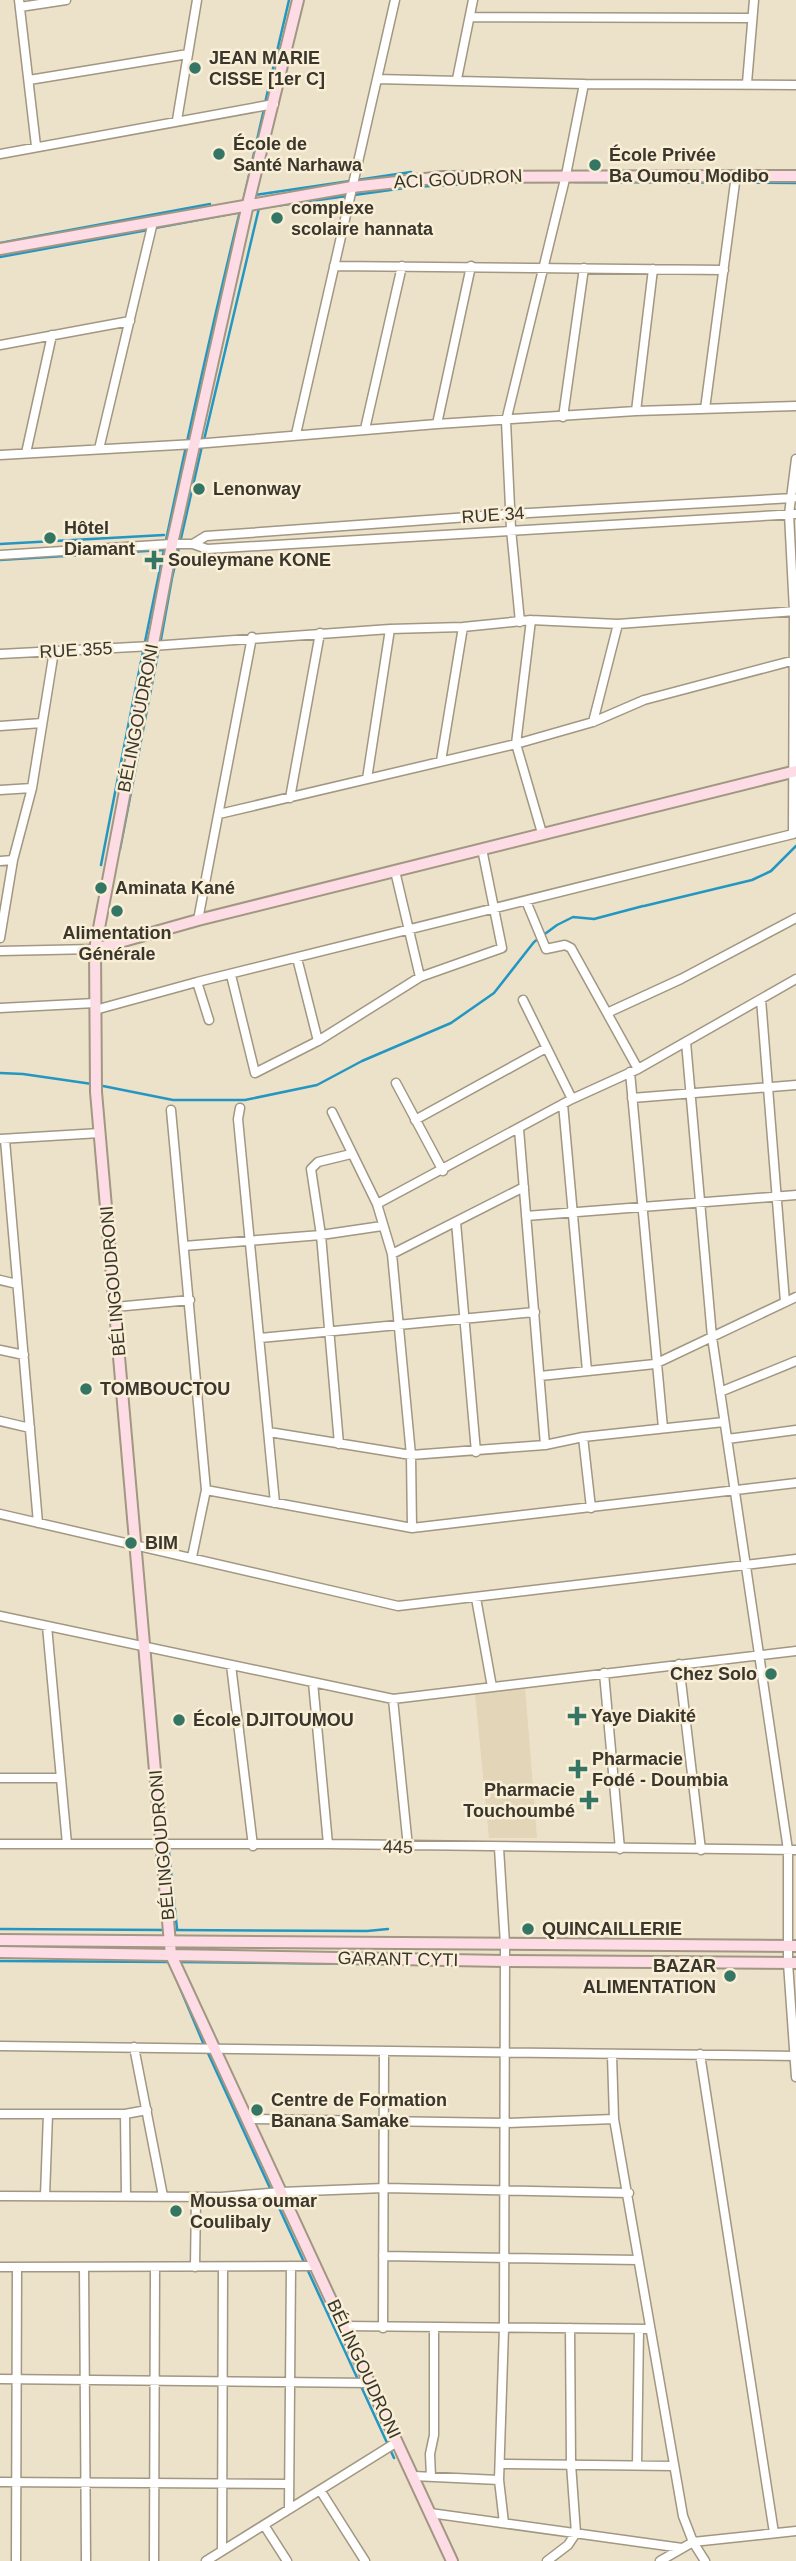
<svg xmlns="http://www.w3.org/2000/svg" width="796" height="2561" viewBox="0 0 796 2561" font-family="Helvetica,sans-serif">
<rect width="100%" height="100%" fill="#ece1c9"/>
<path fill="#e3d5b7" d="M525,1687L537,1838H489L475,1693Z"/>
<g fill="none" stroke-linecap="round" stroke-linejoin="round">
<path stroke="#2397c2" stroke-width="2.5" d="M265,103L289,0
M575,182L796,183
M255,195L411,172
M243,202L264,109
M275,206L412,187L505,182
M155,228L241,212
M0,243L210,204
M0,257L148,230
M204,440L259,208
M0,544L164,535
M0,560L163,550
M160,645L172,578L202,446
M120,849L159,648
M101,865C143,646 187,428 240,211
M644,906L752,880L771,871L796,846
M0,1073L23,1074L92,1084
M98,1085L173,1100H245L317,1085L362,1061L451,1023L494,993L534,942L557,925L573,917L594,919L643,906
M167,1833L177,1929
M0,1929L165,1930
M171,1930L367,1931L388,1929
M0,1961L172,1962
M178,1962L375,1964
M170,1964L204,2045
M207,2051L394,2458"/>
<g stroke="#a19782" stroke-width="11">
<path id="street" d="M19,0L36,146
M20,7L66,0
M470,17L751,18
M377,79L584,84L796,85
M457,79L473,0
M29,80L188,54
M747,83L754,0
M177,120L197,0
M0,154L274,104
M334,266L724,270
M0,345L130,321
M705,409L736,175
M636,411L653,269
M563,417L584,268
M437,424L471,266
M365,429L402,266
M296,434L395,0
M99,449L153,222
M26,453L52,335
M0,455L195,444L437,424L636,411L796,406
M193,544L206,536L511,514L793,498
M0,555L172,544H193L207,549L796,514
M531,620L516,744L542,833
M520,622L511,529L506,421L566,175L584,84
M0,654L152,646L390,629L463,627L531,620L618,624L796,611
M593,722L618,624
M0,726L42,723
M441,761L463,627
M367,779L390,629
M0,790L32,788
M290,798L320,633
M219,814L516,744L593,722L644,700L795,660
M0,861L13,860
M395,871L420,977
M526,901L546,949L565,945L571,948L638,1069
M198,920L252,637
M0,938L13,860L32,788L54,651
M0,951L95,949
M297,958L318,1041
M231,975L255,1073L318,1041L420,977L502,948L482,849
M197,982L209,1020
M761,999L785,1302
M523,1000L572,1099
M0,1008L95,1003
M95,1010L197,982L793,834L794,611L789,514L796,459
M607,1013L681,979L796,918
M686,1042L712,1337L788,1850V1963L796,2077
M630,1072L663,1428
M396,1083L443,1171
M632,1098L796,1085
M563,1104L587,1371
M240,1108L238,1119L275,1503
M171,1110L206,1490L192,1557
M332,1112L377,1204L392,1254L411,1455L412,1528
M415,1120L546,1048
M519,1129L545,1445
M0,1139L100,1133
M5,1140L38,1523
M377,1204L572,1099L638,1069L796,979
M526,1216L796,1195
M456,1222L476,1452
M184,1246L321,1235L382,1226
M392,1254L524,1187
M0,1280L17,1284
M115,1307L190,1300
M260,1338L535,1312
M0,1350L24,1355
M540,1376L655,1364L796,1297
M720,1392L796,1361
M0,1421L30,1428
M269,1432L411,1455L545,1445L583,1437L724,1422
M583,1437L591,1508
M727,1439L796,1430
M339,1444L321,1235L311,1169L318,1162L351,1154
M206,1490L412,1528L796,1483
M0,1514L398,1606L796,1559
M476,1598L492,1687
M0,1616L393,1699L796,1651
M47,1626L67,1844
M679,1664L701,1850
M231,1665L253,1846
M604,1673L620,1849
M313,1682L328,1844
M393,1699L408,1847
M0,1778H61
M0,1844H328L796,1850
M499,1848L505,1944L504,2328L499,2480L504,2523
M0,2046L796,2056
M134,2047L163,2196
M700,2054L774,2533
M612,2055L614,2119L683,2516L693,2542L705,2561
M0,2114H125L147,2110
M125,2114L126,2196
M248,2119L505,2123L614,2119
M0,2196L221,2197L281,2192L384,2188L629,2193
M45,2196L48,2114
M383,2256L638,2260
M0,2267L316,2266
M84,2267L86,2561
M195,2267L196,2197
M344,2326L649,2329
M383,2328L384,2051
M0,2379L370,2383
M501,2464L674,2466
M637,2465L639,2329
M413,2476L499,2480
M431,2477L430,2454L434,2435V2328
M0,2482L289,2484
M320,2490L365,2561
M289,2509L291,2266
M430,2513L682,2548
M264,2525L287,2561
M222,2550L223,2267
M16,2561L17,2267
M154,2561L155,2267
M206,2561L397,2442
M547,2561L568,2545L576,2533L571,2464L570,2328
M660,2561L693,2542L796,2531"/>
</g>
<g stroke="#a19782" stroke-width="14">
<path id="secondary" d="M298,0L248,204L172,544L95,949L96,1092L171,1955L452,2561
M0,249L352,187L443,177L796,176
M95,949L198,920L796,771
M0,1940L796,1946
M0,1952L505,1961L796,1963"/>
</g>
<use href="#street" stroke="#fff" stroke-width="8"/>
<use href="#secondary" stroke="#fddce6" stroke-width="10"/>
</g>
<g fill="#347564" stroke="#f9eed6" stroke-width="2.5">
<circle cx="195" cy="68" r="7"/>
<circle cx="219" cy="154" r="7"/>
<circle cx="595" cy="165" r="7"/>
<circle cx="277" cy="218" r="7"/>
<circle cx="199" cy="489" r="7"/>
<circle cx="50" cy="538" r="7"/>
<path d="M150.5 549.5h7v7h7v7h-7v7h-7v-7h-7v-7h7z"/>
<circle cx="101" cy="888" r="7"/>
<circle cx="117" cy="911" r="7"/>
<circle cx="86" cy="1389" r="7"/>
<circle cx="131" cy="1543" r="7"/>
<circle cx="771" cy="1674" r="7"/>
<path d="M573.5 1705.5h7v7h7v7h-7v7h-7v-7h-7v-7h7z"/>
<circle cx="179" cy="1720" r="7"/>
<path d="M574.5 1758.5h7v7h7v7h-7v7h-7v-7h-7v-7h7z"/>
<path d="M585.5 1789.5h7v7h7v7h-7v7h-7v-7h-7v-7h7z"/>
<circle cx="528" cy="1929" r="7"/>
<circle cx="730" cy="1976" r="7"/>
<circle cx="257" cy="2110" r="7"/>
<circle cx="176" cy="2211" r="7"/>
</g>
<g text-anchor="middle" dominant-baseline="central" stroke-width="5" stroke-linejoin="round" paint-order="stroke">
<g font-size="18" font-weight="bold" fill="#3a362d" stroke="#f9eed6" text-anchor="start">
<text x="209" y="58">JEAN MARIE<tspan x="209" dy="21">CISSE [1er C]</tspan></text>
<text x="233" y="144">École de<tspan x="233" dy="21">Santé Narhawa</tspan></text>
<text x="609" y="155">École Privée<tspan x="609" dy="21">Ba Oumou Modibo</tspan></text>
<text x="291" y="208">complexe<tspan x="291" dy="21">scolaire hannata</tspan></text>
<text x="213" y="489">Lenonway</text>
<text x="64" y="528">Hôtel<tspan x="64" dy="21">Diamant</tspan></text>
<text x="168" y="560">Souleymane KONE</text>
<text x="115" y="888">Aminata Kané</text>
<text x="117" y="933" text-anchor="middle">Alimentation<tspan x="117" dy="21">Générale</tspan></text>
<text x="100" y="1389">TOMBOUCTOU</text>
<text x="145" y="1543">BIM</text>
<text x="757" y="1674" text-anchor="end">Chez Solo</text>
<text x="591" y="1716">Yaye Diakité</text>
<text x="193" y="1720">École DJITOUMOU</text>
<text x="592" y="1759">Pharmacie<tspan x="592" dy="21">Fodé - Doumbia</tspan></text>
<text x="575" y="1790" text-anchor="end">Pharmacie<tspan x="575" dy="21">Touchoumbé</tspan></text>
<text x="542" y="1929">QUINCAILLERIE</text>
<text x="716" y="1966" text-anchor="end">BAZAR<tspan x="716" dy="21">ALIMENTATION</tspan></text>
<text x="271" y="2100">Centre de Formation<tspan x="271" dy="21">Banana Samake</tspan></text>
<text x="190" y="2201">Moussa oumar<tspan x="190" dy="21">Coulibaly</tspan></text>
</g>
<g font-size="18" fill="#3a362d" stroke="#f9eed6">
<text transform="translate(458 179) rotate(-3)">ACI GOUDRON</text>
<text transform="translate(493 515) rotate(-4)">RUE 34</text>
<text transform="translate(76 650) rotate(-3)">RUE 355</text>
<text transform="translate(138 718) rotate(-79)">BÉLINGOUDRONI</text>
<text transform="translate(113 1281) rotate(-95)">BÉLINGOUDRONI</text>
<text transform="translate(162 1845) rotate(-95)">BÉLINGOUDRONI</text>
<text transform="translate(398 1847) rotate(2)">445</text>
<text transform="translate(398 1959) rotate(1)">GARANT CYTI</text>
<text transform="translate(364 2369) rotate(65)">BÉLINGOUDRONI</text>
</g>
</g>
</svg>
